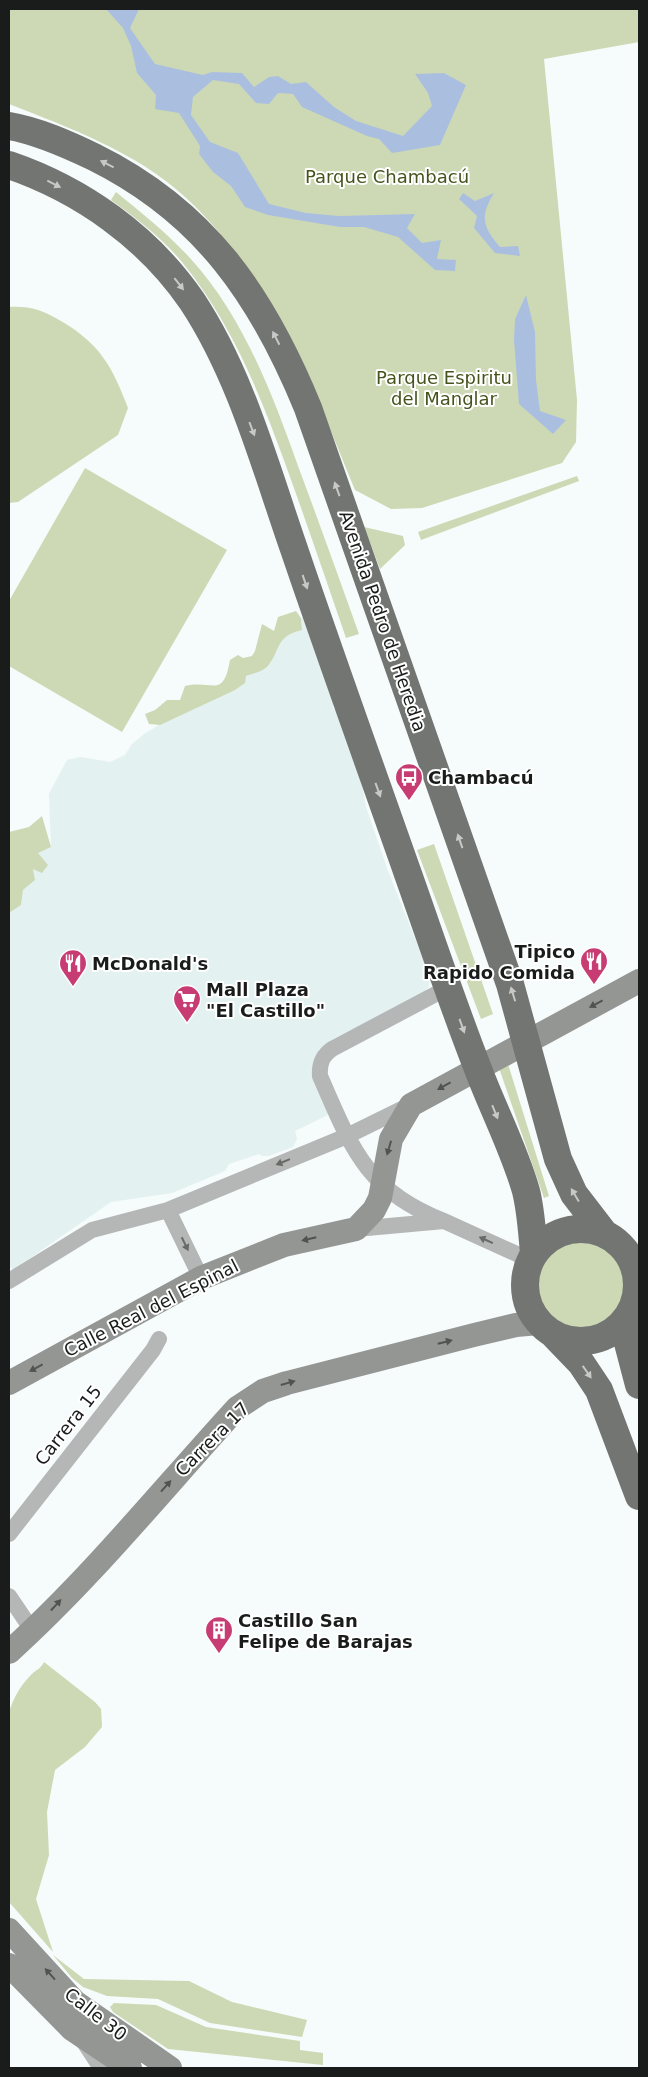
<svg xmlns="http://www.w3.org/2000/svg" width="648" height="2077" viewBox="0 0 648 2077" font-family="'DejaVu Sans',sans-serif">
<rect width="100%" height="100%" fill="#f6fbfb"/>
<path fill="#e3f1f0" d="M313,615L334,683L333,708L342,716L359,768L366,807L388,871L430,976L429,986L423,994L333,1039L319,1050L330,1114L295,1131L297,1139L293,1147L269,1156H262L259,1154L229,1164L225,1171L172,1193L111,1202L13,1270L9,1265V913L21,905L23,890L35,880L33,869L37,853L51,847L49,794L67,760L81,757L110,762L125,755L132,744L144,734L169,719L206,702L246,676L267,668L284,638L290,633L302,630L301,618Z"/>
<path fill="#cdd9b5" d="M9,9H639V42L544,59L577,400L576,442L562,463L422,508L391,509L355,490C313,386 270,275 185,197C136,152 70,128 9,104Z
M116,192C142,213 167,233 190,258C243,316 272,393 298,466C319,522 339,578 359,634L346,638C326,580 306,521 285,463C259,392 231,322 182,262C162,238 137,219 111,200Z
M9,307C30,306 42,310 61,321C100,344 112,366 128,408L118,435L18,502L9,503Z
M85,468L227,550L122,732L9,666V601Z
M577,476L579,481L421,540L418,532Z
M364,527L403,536L405,545L380,569Z
M296,611L301,618L302,630C276,636 281,649 268,666C264,671 252,674 246,676L245,683L235,690L160,725L149,724L145,714L155,710L167,700H180L185,686C213,679 223,700 230,660L238,655L243,658L252,656L255,651L262,624L274,631L278,617Z
M42,816L51,847L38,853L48,865L42,873L33,869L35,880L23,890L21,905L9,913V832L29,827Z
M434,844L493,1014L481,1019L417,850Z
M508,1064L549,1196L544,1198L499,1068Z
M535 1287a45 45 0 1 1 90 0a45 45 0 1 1-90 0Z
M44,1662L95,1702L101,1709L102,1727L85,1747L55,1770L47,1812L49,1855L36,1899L53,1952L9,1902V1712C13,1699 20,1686 30,1676C35,1670 41,1669 44,1662Z
M53,1955L84,1979L189,1981L232,2002L307,2020L302,2037L210,2023L158,1999L107,1996L83,1987L72,1978Z
M114,2003L156,2005L206,2027L300,2041V2050L323,2053V2065L168,2049L113,2012L110,2007Z"/>
<path fill="#aabfe0" d="M106,9H139L130,28L155,64L203,75L212,72L242,73L254,87L269,77L278,76L291,84L306,82L334,107L356,121L403,136L432,106L428,93L415,74L444,73L466,85L440,145L392,153L379,139L367,136L302,107L293,94L278,93L269,104L256,103L239,84L213,80L193,97L191,115L210,142L238,153L269,204L306,213L339,216L415,214L407,228L422,243L441,240L437,259L456,260L455,271L435,270L398,237L364,227H340L268,215L245,207L231,186L213,172L199,154L200,146L179,113L155,109L156,95L137,73L131,46L123,28Z
M463,193L475,201L494,193C480,216 482,226 500,247L518,246L520,256L495,253L474,228L477,216L459,199Z
M526,295L535,332L536,380L540,411L566,420L553,434L519,404L514,340L515,319Z"/>
<g fill="none" stroke-linecap="round" stroke-linejoin="round">
<path stroke="#b5b7b6" stroke-width="16" d="M168,1210L201,1278
M444,1221C366,1191 351,1147 320,1076C319,1064 322,1056 332,1049L449,987
M356,1229L444,1221L530,1260
M9,1281L92,1230L168,1210L347,1136L410,1105
M9,1534L153,1350L159,1339
M9,1596L32,1630
M84,2042L101,2068"/>
<path stroke="#949694" stroke-width="24" d="M634,1306L639,1302
M9,1383L201,1278L284,1245L356,1229L374,1210L380,1198L391,1139L411,1105L639,981
M9,1652C91,1578 162,1490 237,1408L263,1391L287,1383L474,1335L516,1325L539,1323
M9,1930L75,2002L170,2068
M9,1965L72,2029L130,2068"/>
<path stroke="#727572" stroke-width="28" d="M9,126C38,131 67,144 94,157C205,212 262,296 308,408L510,984L558,1159L574,1194L604,1233
M9,165C82,190 148,237 192,301C241,375 265,466 294,549C331,658 370,766 408,874C431,939 453,1005 478,1069C493,1109 514,1149 526,1191C531,1211 532,1232 534,1253
M525 1285a56 56 0 1 1 112 0a56 56 0 1 1-112 0Z
M623,1324L639,1385
M554,1335L581,1363L599,1390L639,1496"/>
</g>
<defs><path id="oneway-solid" d="M-6-.8H1V-3.2L6.5 0L1 3.2V.8H-6Z" transform="scale(1.25)"/></defs>
<g fill="#c7c8c7">
<use href="#oneway-solid" transform="translate(107 164) rotate(-153)"/>
<use href="#oneway-solid" transform="translate(54 184) rotate(27)"/>
<use href="#oneway-solid" transform="translate(179 284) rotate(52)"/>
<use href="#oneway-solid" transform="translate(276 338) rotate(-117)"/>
<use href="#oneway-solid" transform="translate(252 429) rotate(69)"/>
<use href="#oneway-solid" transform="translate(337 489) rotate(-110)"/>
<use href="#oneway-solid" transform="translate(305 582) rotate(71)"/>
<use href="#oneway-solid" transform="translate(378 790) rotate(70)"/>
<use href="#oneway-solid" transform="translate(460 841) rotate(-109)"/>
<use href="#oneway-solid" transform="translate(513 994) rotate(-107)"/>
<use href="#oneway-solid" transform="translate(462 1026) rotate(70)"/>
<use href="#oneway-solid" transform="translate(495 1112) rotate(68)"/>
<use href="#oneway-solid" transform="translate(575 1195) rotate(-121)"/>
<use href="#oneway-solid" transform="translate(587 1372) rotate(55)"/>
</g>
<g fill="#515351">
<use href="#oneway-solid" transform="translate(596 1004) rotate(152)"/>
<use href="#oneway-solid" transform="translate(444 1086) rotate(151)"/>
<use href="#oneway-solid" transform="translate(389 1148) rotate(106)"/>
<use href="#oneway-solid" transform="translate(309 1239) rotate(167)"/>
<use href="#oneway-solid" transform="translate(445 1342) rotate(-14)"/>
<use href="#oneway-solid" transform="translate(36 1368) rotate(152)"/>
<use href="#oneway-solid" transform="translate(288 1383) rotate(-16)"/>
<use href="#oneway-solid" transform="translate(166 1486) rotate(-48)"/>
<use href="#oneway-solid" transform="translate(56 1605) rotate(-47)"/>
<use href="#oneway-solid" transform="translate(50 1974) rotate(-132)"/>
</g>
<g fill="#686a68">
<use href="#oneway-solid" transform="translate(283 1162) rotate(158)"/>
<use href="#oneway-solid" transform="translate(486 1240) rotate(-156)"/>
<use href="#oneway-solid" transform="translate(185 1244) rotate(64)"/>
</g>
<defs>
<g id="bus-pin" transform="scale(1.4375)"><path d="M0 17L-7.5 6A9.5 9.5 0 1 1 7.5 6Z" fill="#c73d73" stroke="#fff"/><path d="M-5-6H5V4H4V6H2V4H-2V6H-4V4H-5ZM-3.5-4V0h7V-4ZM-3.5 1.2v1.5H-2V1.2ZM2 1.2v1.5H3.5V1.2Z" fill="#fff"/></g>
<g id="restaurant-pin" transform="scale(1.4375)"><path d="M0 17L-7.5 6A9.5 9.5 0 1 1 7.5 6Z" fill="#c73d73" stroke="#fff"/><path d="M-5-6h1v4h1v-4h1v4h1v-4h1v5L-1.5 .5V6h-2V.5L-5-1ZM5-6V6H3V1.5H1.5Q1.5-4 5-6Z" fill="#fff"/></g>
<g id="supermarket-pin" transform="scale(1.4375)"><path d="M0 17L-7.5 6A9.5 9.5 0 1 1 7.5 6Z" fill="#c73d73" stroke="#fff"/><path d="M-6-5.5h2.5l.6 2H6L4.5 2H-2.5L-4.4-4H-6ZM-1.5 3.2a1.3 1.3 0 1 0 .1 0ZM3 3.2a1.3 1.3 0 1 0 .1 0Z" fill="#fff"/></g>
<g id="building-pin" transform="scale(1.4375)"><path d="M0 17L-7.5 6A9.5 9.5 0 1 1 7.5 6Z" fill="#c73d73" stroke="#fff"/><path d="M-4-6H4V6H1V3H-1V6H-4ZM-2.5-4.3h1.7v1.8h-1.7ZM.8-4.3h1.7v1.8H.8ZM-2.5-1h1.7V.8h-1.7ZM.8-1h1.7V.8H.8Z" fill="#fff"/></g>
</defs>
<g fill-rule="evenodd">
<use href="#bus-pin" x="409" y="777"/>
<use href="#restaurant-pin" x="594" y="961"/>
<use href="#restaurant-pin" x="73" y="963"/>
<use href="#supermarket-pin" x="187" y="999"/>
<use href="#building-pin" x="219" y="1630"/>
</g>
<g text-anchor="middle" dominant-baseline="central" stroke-width="4" stroke-linejoin="round" paint-order="stroke">
<g font-size="18" fill="#45541d" stroke="#fff">
<text x="387" y="176">Parque Chambacú</text>
<text x="444" y="377">Parque Espiritu<tspan x="444" dy="21">del Manglar</tspan></text>
</g>
<g font-size="18" fill="#1a1c1b" stroke="#fff">
<text transform="translate(383 621) rotate(71)">Avenida Pedro de Heredia</text>
<text transform="translate(151 1308) rotate(-27)">Calle Real del Espinal</text>
<text transform="translate(68 1425) rotate(-52)">Carrera 15</text>
<text transform="translate(212 1439) rotate(-45)">Carrera 17</text>
<text transform="translate(96 2014) rotate(38)">Calle 30</text>
</g>
<g font-size="18" font-weight="bold" fill="#1a1c1b" stroke="#fff" text-anchor="start">
<text x="428" y="777">Chambacú</text>
<text x="575" y="951" text-anchor="end">Tipico<tspan x="575" dy="21">Rapido Comida</tspan></text>
<text x="92" y="963">McDonald's</text>
<text x="206" y="989">Mall Plaza<tspan x="206" dy="21">"El Castillo"</tspan></text>
<text x="238" y="1620">Castillo San<tspan x="238" dy="21">Felipe de Barajas</tspan></text>
</g>
</g>
<rect width="648" height="2077" fill="none" stroke="#1a1c1b" stroke-width="20"/>
</svg>
